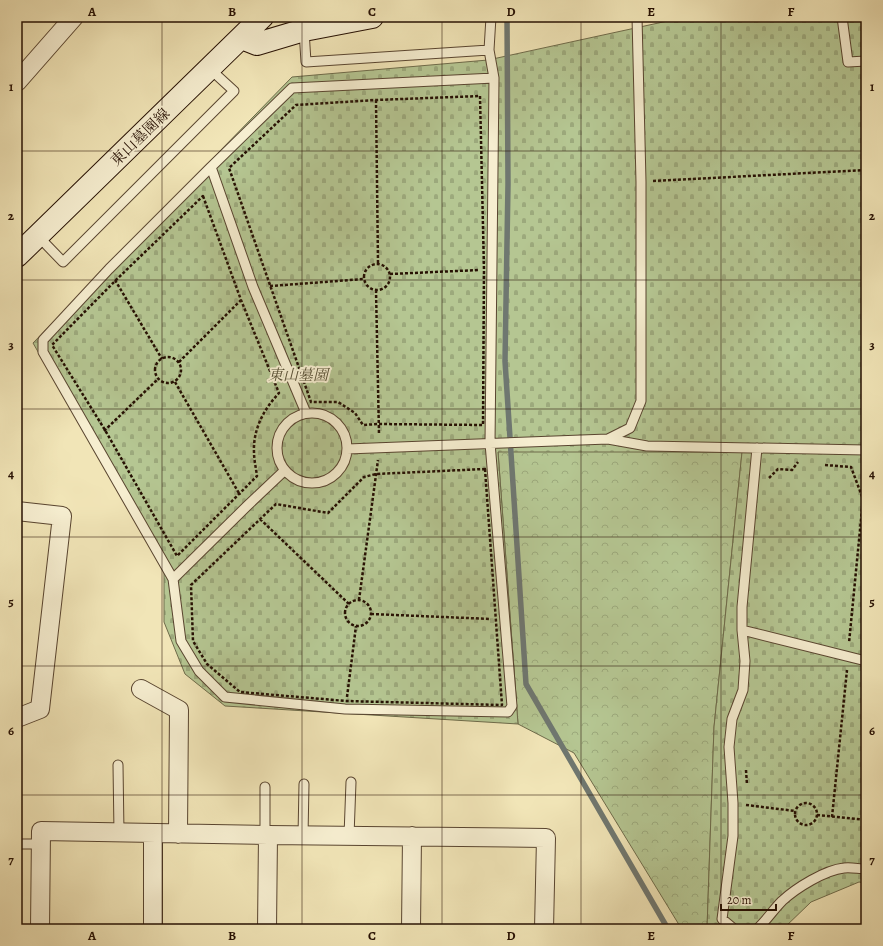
<svg xmlns="http://www.w3.org/2000/svg" width="883" height="946" viewBox="0 0 883 946" font-family="Alegreya,'Noto Serif JP',serif">
<defs>
<pattern id="forest-crowns" width="20" height="18" patternUnits="userSpaceOnUse"><rect width="20" height="18" fill="#b5c692"/><path d="M2 6a3 3 0 1 1 6 0M12 15a3 3 0 1 1 6 0" fill="none" stroke="#9ca97c"/></pattern>
<pattern id="cemetery-stones" width="16" height="16" patternUnits="userSpaceOnUse"><rect width="16" height="16" fill="#b5c692"/><path d="M2 7V4a2 2 0 0 1 4 0v3zM10 15v-3a2 2 0 0 1 4 0v3z" fill="#9ca97c"/></pattern>
</defs>
<rect width="100%" height="100%" fill="#f1e5b7"/>
<filter id="stains"><feTurbulence type="fractalNoise" baseFrequency=".005" numOctaves="4"/><feColorMatrix values="0 0 0 0 .2 0 0 0 0 .09 0 0 0 0 .02 0 0 0 .5 -.17"/></filter>
<radialGradient id="worn" r=".72"><stop offset=".6" stop-color="#630" stop-opacity="0"/><stop offset="1" stop-color="#630" stop-opacity=".3"/></radialGradient>
<path fill="url(#forest-crowns)" stroke="#6e6b4a" d="M498,451L742,452L714,727L707,929L681,928L574,753L518,724Z"/>
<path fill="url(#cemetery-stones)" stroke="#6e6b4a" d="M686,17H866V883L859,882L811,902L783,929H707L714,727L742,452H498L518,724L225,706L185,674L164,622V572L33,343L292,77L488,60Z"/>
<g fill="none" stroke-linecap="round" stroke-linejoin="round">
<path stroke="#6f7770" stroke-width="5.5" d="M507,17L508,184L505,361L526,684L668,929"/>
<g stroke="#594530" stroke-width="11">
<path id="lane" d="M842,17L848,62L866,61
M304,30L306,62L489,50L491,17
M211,167L109,269L43,340V352L173,579L181,641L199,671L225,697L345,709L508,712L512,706L490,443L494,78
M38,236L63,262L234,91L210,69
M306,413L253,287L211,167L292,88L494,78L489,50
M277 448a35 35 0 1 1 70 0a35 35 0 1 1-70 0Z
M608,439L647,446L866,450
M347,449L608,439L630,428L641,401V182L637,17
M173,579L247,506L284,471
M742,630L866,661
M118,765L119,833
M265,787V835
M303,836L304,784
M349,836L351,782
M17,844H41
M734,929L722,919L733,836V803L729,747L732,719L743,690L745,661L742,630V607L757,448
M757,929C766,921 773,910 782,901C796,888 825,870 844,868C851,867 859,869 866,869"/>
</g>
<g stroke="#594530" stroke-width="20">
<path id="street" d="M17,82L74,17
M17,511L62,516L40,709L17,718
M141,689L179,710L178,834
M40,929L41,831L268,835L546,838L544,929
M153,929V833
M267,929L268,835
M411,929L412,836"/>
</g>
<g stroke="#261003" stroke-width="24">
<path id="secondary" d="M242,38L257,44L304,30L372,17
M17,256L262,17"/>
</g>
<path stroke="#261003" stroke-width="2.5" stroke-dasharray="3 2" stroke-linecap="butt" d="M480,96L484,270L483,425L379,424L363,425L355,413L338,402H311L229,168L296,105L376,100Z
M376,100L378,263
M653,181L866,170
M203,196L241,300L279,393C264,409 253,429 254,452C254,460 256,468 257,476L177,556L105,430L52,345L116,280Z
M364 277a13 13 0 1 1 26 0a13 13 0 1 1-26 0Z
M390,274L479,270
M115,280L162,359
M270,286L364,279
M376,290L379,435
M155 370a13 13 0 1 1 26 0a13 13 0 1 1-26 0Z
M179,362L242,299
M175,382L240,495
M104,431L158,379
M825,465L851,467L863,499L849,643
M485,469L502,705L346,701L240,692L207,664L193,641L191,585L276,504L328,513L364,477L376,474Z
M769,478L778,469L792,470L798,462
M260,519L349,604
M359,600L378,460
M345 613a13 13 0 1 1 26 0a13 13 0 1 1-26 0Z
M371,614L491,619
M347,697L356,626
M746,770L747,785
M795 814a11 11 0 1 1 22 0a11 11 0 1 1-22 0Z
M746,805L795,811
M817,815L866,820
M832,817L847,670
M862,854L864,853L866,835"/>
<use href="#lane" stroke="#f6eed0" stroke-width="9"/>
<use href="#street" stroke="#f6eed0" stroke-width="18"/>
<use href="#secondary" stroke="#f6eed0" stroke-width="22"/>
</g>
<path fill="none" stroke="#261003" stroke-width="1" stroke-opacity="0.55" d="M162,17V929M302,17V929M442,17V929M581,17V929M721,17V929M17,151H866M17,280H866M17,409H866M17,537H866M17,666H866M17,795H866"/>
<g text-anchor="middle" dominant-baseline="central" stroke-width="4" stroke-linejoin="round" paint-order="stroke">
<g font-size="15" fill="#261003" stroke="#f6eed0">
<text transform="translate(140 137) rotate(-44)">東山墓園線</text>
</g>
<g font-size="15" font-style="italic" fill="#585035" stroke="#f6eed0">
<text x="298" y="375">東山墓園</text>
</g>
</g>
<rect width="883" height="946" fill="none" stroke="#f1e5b7" stroke-width="44"/>
<path d="M721 904v6h55v-6" fill="none" stroke="#261003" stroke-width="2"/>
<text x="727" y="904" font-size="12" fill="#261003" stroke="#f6eed0" stroke-width="3" paint-order="stroke">20 m</text>
<rect x="22" y="22" width="839" height="902" fill="none" stroke="#261003" stroke-width="1.5"/>
<g font-size="13" text-anchor="middle" font-weight="bold" fill="#261003">
<text x="92" y="16">A</text>
<text x="232" y="16">B</text>
<text x="372" y="16">C</text>
<text x="511" y="16">D</text>
<text x="651" y="16">E</text>
<text x="791" y="16">F</text>
<text x="11" y="91">1</text>
<text x="872" y="91">1</text>
<text x="11" y="220">2</text>
<text x="872" y="220">2</text>
<text x="11" y="349">3</text>
<text x="872" y="349">3</text>
<text x="11" y="478">4</text>
<text x="872" y="478">4</text>
<text x="11" y="606">5</text>
<text x="872" y="606">5</text>
<text x="11" y="735">6</text>
<text x="872" y="735">6</text>
<text x="11" y="864">7</text>
<text x="872" y="864">7</text>
<text x="92" y="940">A</text>
<text x="232" y="940">B</text>
<text x="372" y="940">C</text>
<text x="511" y="940">D</text>
<text x="651" y="940">E</text>
<text x="791" y="940">F</text>
</g>
<rect width="100%" height="100%" filter="url(#stains)"/>
<rect width="100%" height="100%" fill="url(#worn)"/>
</svg>
